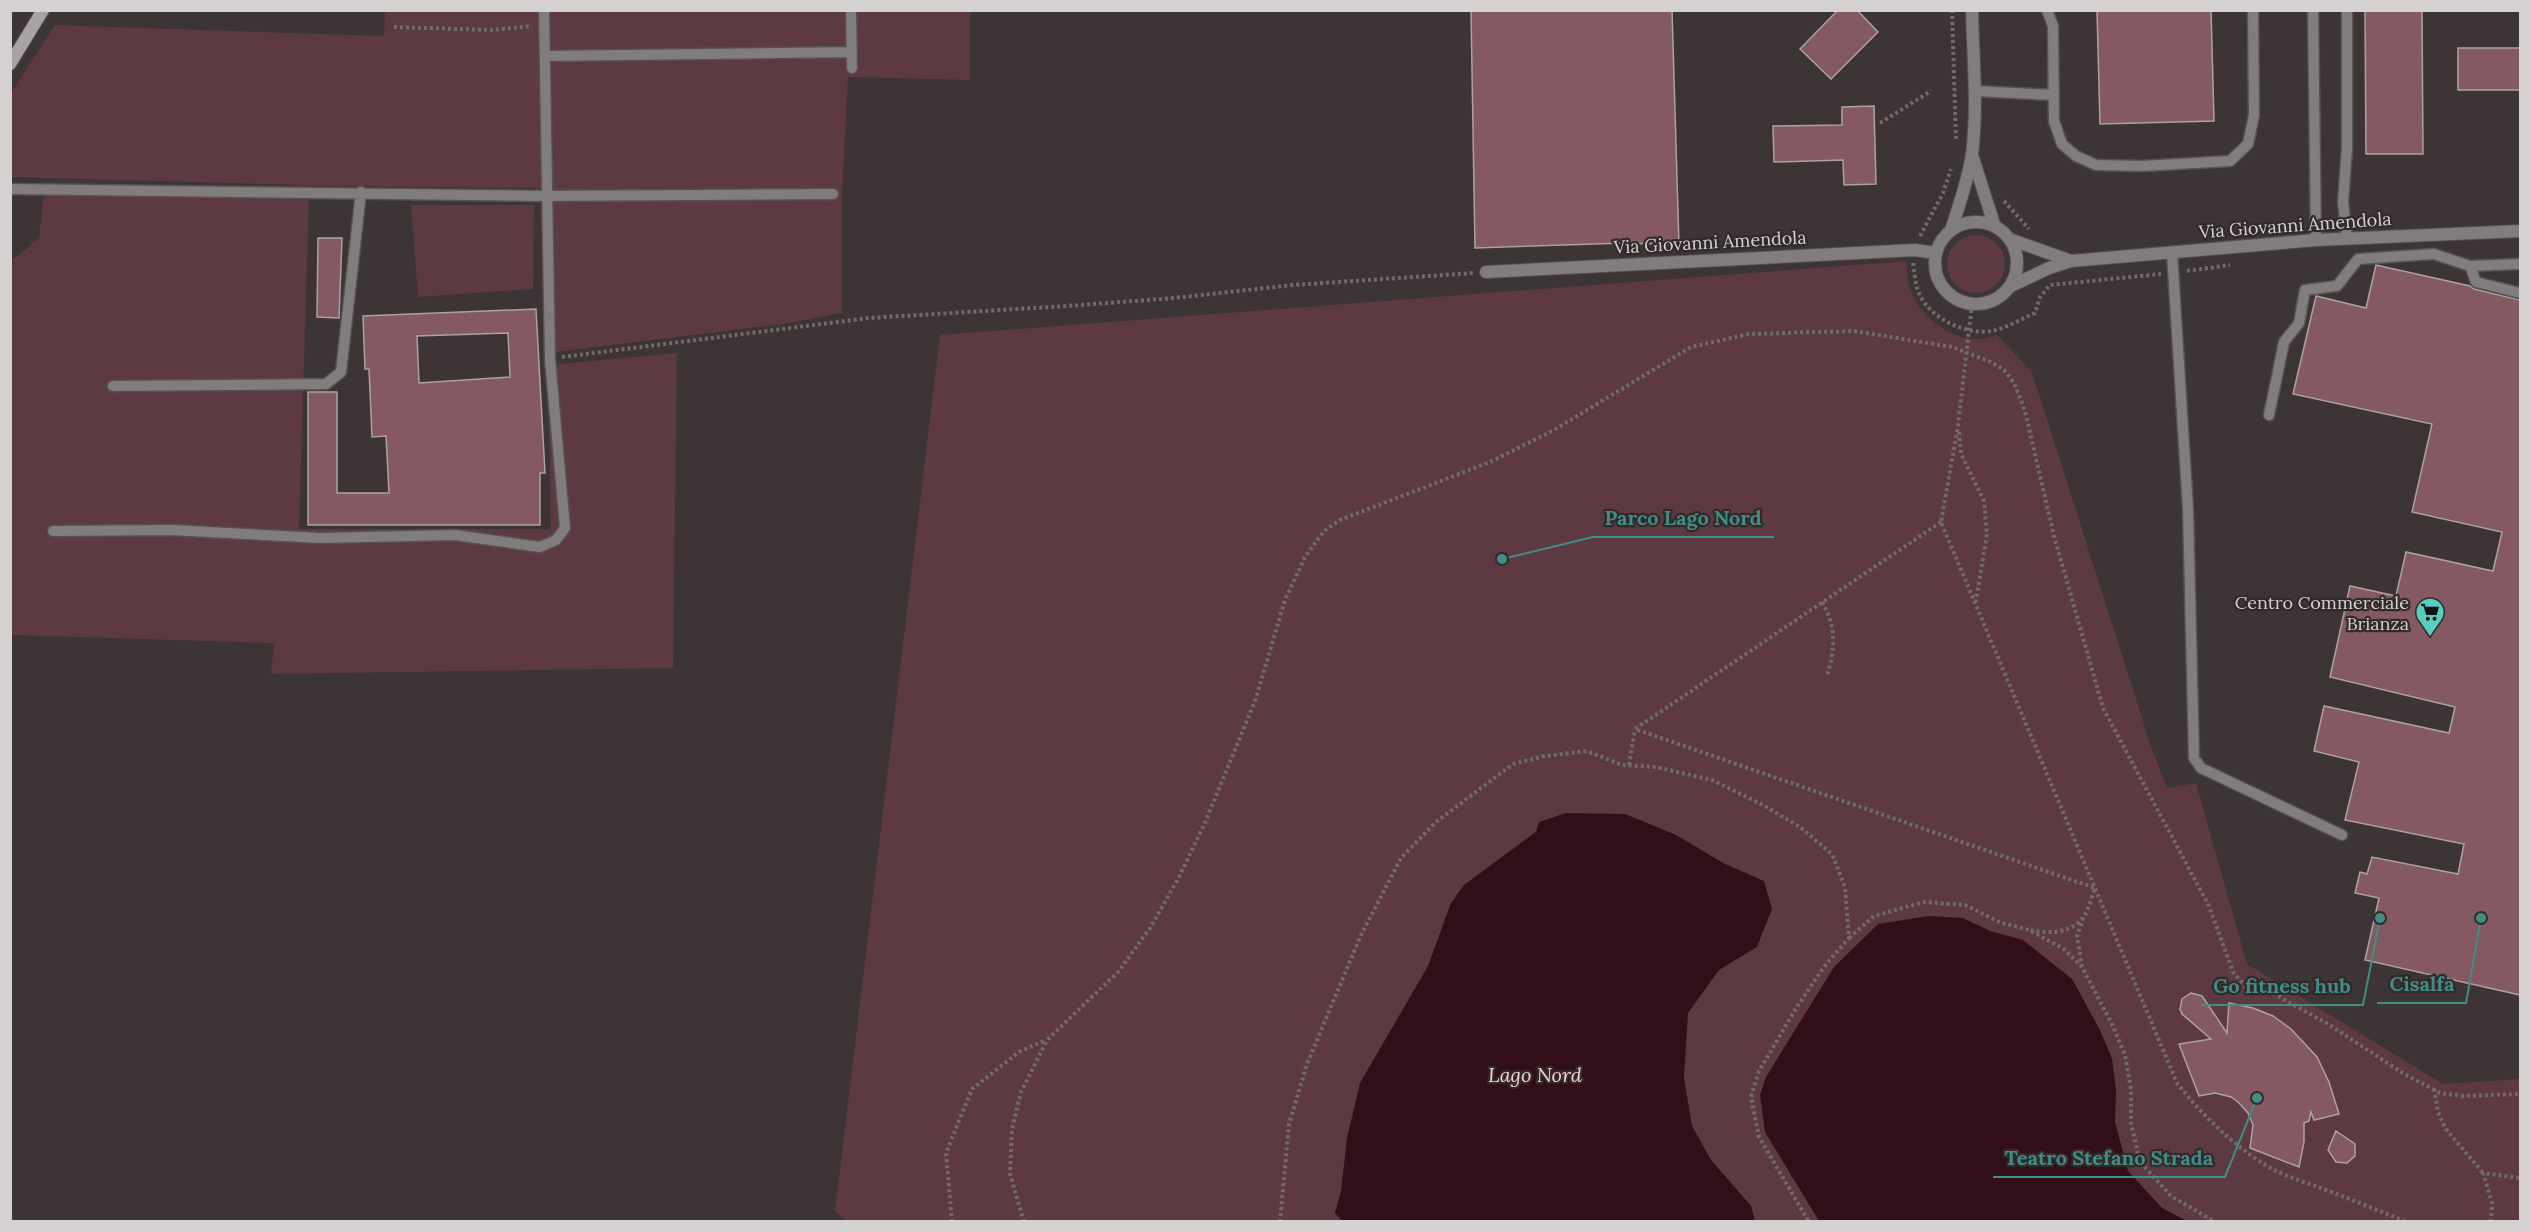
<svg xmlns="http://www.w3.org/2000/svg" width="2531" height="1232" viewBox="0 0 2531 1232" font-family="Lora,serif">
<rect width="100%" height="100%" fill="#3c3435"/>
<path fill="#5d3941" d="M385,10L970,11V80L848,77L842,194V313L783,324L547,353L542,188L338,186L11,177V93L55,25L384,36Z
M45,184L309,199L299,529H551L548,365L677,353L673,668L271,674L274,643L11,635V261L39,238Z
M411,205H534L533,289L418,297Z
M1947 264a29 29 0 1 1 58 0a29 29 0 1 1-58 0Z
M1906,261C1907,269 1907,277 1909,284C1916,313 1945,337 1974,339C1981,340 1990,337 1997,335L2032,372L2151,746L2167,788L2196,783L2247,964L2443,1084L2520,1079V1221L848,1222L835,1211L940,335Z"/>
<path fill="#320e18" d="M1566,813L1625,814L1676,835L1725,864L1764,881L1772,909L1757,947L1719,970L1688,1013L1684,1078L1692,1126L1711,1160L1751,1206L1755,1221H1342L1335,1213L1341,1191L1347,1138L1360,1083L1428,966L1451,903L1464,885L1536,832L1539,822Z
M1929,916L1963,918L1990,931L2023,940L2072,979L2100,1030L2112,1059L2116,1090L2115,1122L2128,1171L2162,1208L2187,1221H1819L1765,1132L1760,1095L1766,1077L1834,967L1878,924Z"/>
<path fill="#855961" stroke="#aca2a3" stroke-width="1.5" fill-rule="evenodd" d="M1471,10H1672L1679,245L1625,243L1475,248Z
M1838,10H1857L1878,32L1831,79L1800,49Z
M2097,10H2211L2214,121L2100,124Z
M2365,10H2422L2423,154H2366Z
M2458,48H2520V90H2458Z
M1874,106L1876,184L1844,185L1843,160L1774,162L1773,126L1842,125V107Z
M318,238H342L339,318L317,317Z
M2376,265L2470,286L2474,289L2520,300V995L2365,960L2379,898L2355,893L2360,872L2367,874L2372,857L2458,874L2464,844L2345,820L2359,762L2314,751L2324,706L2449,733L2455,707L2330,677L2350,586L2396,596L2406,552L2493,571L2502,532L2412,512L2432,424L2293,394L2316,296L2366,308Z
M536,309L545,473H540V525H308V392H337V493H389L386,436L372,437L369,369H365L363,316ZM508,333L510,377L419,383L417,336Z
M2191,993L2202,996L2227,1033L2229,1003L2253,1008L2273,1016L2291,1029L2317,1057L2329,1082L2339,1114L2314,1120L2311,1112L2309,1121L2304,1123V1142L2299,1167L2250,1148L2253,1125L2248,1113L2238,1102L2231,1097L2215,1093L2199,1096L2179,1044L2211,1039L2182,1014L2180,1009L2182,999Z
M2336,1131L2355,1144V1156L2347,1163L2336,1162L2328,1150Z"/>
<g fill="none" stroke-linecap="round" stroke-linejoin="round">
<g stroke="#585051" stroke-width="13">
<path id="service" d="M851,10L852,68
M2047,10L2053,26L2054,121L2062,144L2076,156L2096,165L2142,166L2230,161L2248,144L2254,115L2253,10
M2313,10L2316,240
M2347,10V148L2343,202L2347,238
M546,56L852,52
M1974,91L2054,95
M10,189L546,196L833,194
M2172,252L2188,509L2194,758L2201,768L2342,835
M2470,266L2476,282L2520,293
M113,386L326,384L341,372L361,192
M2269,415L2284,342L2299,323L2305,290L2337,286L2358,259L2434,254L2470,266L2520,264
M53,531L171,530L321,538L455,535L540,547L556,540L565,528L550,359L544,10"/>
</g>
<g stroke="#585051" stroke-width="14">
<path id="minor" d="M1972,155L1995,227
M1935 263a41 41 0 1 1 82 0a41 41 0 1 1-82 0Z
M1951,230C1959,205 1968,181 1972,154C1978,107 1973,58 1972,10
M2009,239L2071,261
M1486,272L1915,250L1936,253
M2009,287L2049,268L2071,261L2316,240L2520,231"/>
</g>
<g stroke="#585051" stroke-width="14">
<path id="secondary" d="M10,64L43,10"/>
</g>
<path stroke="#716a6b" stroke-width="4" stroke-dasharray="3 3" stroke-linecap="butt" d="M1952,10L1956,142
M394,27L492,30L532,26
M1880,123L1931,91
M2004,201L2029,229
M1920,236L1943,193L1951,169
M1913,263C1915,276 1915,288 1922,299C1935,321 1971,337 1996,330C2009,326 2022,319 2035,313L2040,297L2050,285L2161,274
M2187,271L2230,265
M1972,304L1958,426L1941,522L2177,1083C2201,1114 2227,1139 2259,1161C2276,1173 2298,1180 2318,1187C2348,1198 2377,1210 2407,1222
M562,357L869,318L1067,306L1174,298L1293,285L1474,273
M1959,432L1961,454L1984,501L1987,534L1976,601
M1941,522L1635,729L2095,888C2092,897 2089,907 2085,915C2072,934 2049,934 2029,930
M1822,602C1837,627 1835,650 1827,676
M1629,765L1635,729
M1849,938L1874,916L1924,902L1965,905L1999,922L2029,930L2064,949L2082,967L2113,1026L2125,1055L2131,1089V1123L2140,1162L2171,1196L2215,1222
M2082,967L2077,936L2084,916
M2434,1089L2438,1112L2445,1128L2483,1173
M952,1222L946,1153L972,1089L1019,1052L1046,1040
M1024,1222L1010,1174L1012,1129L1021,1092L1047,1040L1119,971L1150,928L1178,879L1204,825L1255,701L1285,600L1305,557L1324,531L1340,520L1490,462L1554,430L1691,347L1749,334L1854,331L1952,347L1991,362L2004,370L2014,383L2025,411L2054,536L2103,708L2209,906L2233,972L2245,986L2269,991L2328,1024L2401,1072L2440,1093L2463,1096L2520,1094
M1280,1222L1289,1124L1307,1064L1361,935L1401,858L1436,822L1513,764L1545,756L1587,751L1622,765L1656,767L1712,780L1763,805L1800,827L1832,854L1845,887L1849,938L1826,964L1798,1005L1759,1071L1751,1097L1759,1137L1809,1222
M2491,1222L2492,1203L2483,1173L2520,1178"/>
<use href="#service" stroke="#817c7d" stroke-width="10"/>
<use href="#minor" stroke="#817c7d" stroke-width="12"/>
<use href="#secondary" stroke="#aaa3a4" stroke-width="12"/>
</g>
<defs>
<g id="supermarket-pin" transform="scale(1.5)"><path d="M0 17L-7.5 6A9.5 9.5 0 1 1 7.5 6Z" fill="#57cec2" stroke="#322a2b"/><path d="M-6-5.5h2.5l.6 2H6L4.5 2H-2.5L-4.4-4H-6ZM-1.5 3.2a1.3 1.3 0 1 0 .1 0ZM3 3.2a1.3 1.3 0 1 0 .1 0Z" fill="#111"/></g>
</defs>
<g fill-rule="evenodd">
<use href="#supermarket-pin" x="2430" y="612"/>
</g>
<g text-anchor="middle" dominant-baseline="central" stroke-width="4.5" stroke-linejoin="round" paint-order="stroke">
<g font-size="18" fill="#d6d1d1" stroke="#322a2b">
<text transform="translate(2295 225) rotate(-4)">Via Giovanni Amendola</text>
<text transform="translate(1710 242) rotate(-3)">Via Giovanni Amendola</text>
</g>
<g font-size="18" fill="#d6d1d1" stroke="#322a2b" text-anchor="end">
<text x="2409" y="602">Centro Commerciale<tspan x="2409" dy="21">Brianza</tspan></text>
</g>
<g font-size="20" font-style="italic" fill="#fccdd5" stroke="#322a2b">
<text x="1535" y="1074">Lago Nord</text>
</g>
</g>
<path fill="none" stroke="#418d87" stroke-width="2" d="M1502 559L1593 537H1774M2481 918L2466 1003H2377M2380 918L2363 1005H2201M2257 1098L2225 1177H1993"/>
<g fill="#418d87" stroke="#322a2b" stroke-width="2">
<circle cx="1502" cy="559" r="6"/>
<circle cx="2481" cy="918" r="6"/>
<circle cx="2380" cy="918" r="6"/>
<circle cx="2257" cy="1098" r="6"/>
</g>
<g font-size="20" text-anchor="middle" font-weight="bold" fill="#418d87" stroke="#322a2b" stroke-width="4.5" stroke-linejoin="round" paint-order="stroke">
<text x="1683" y="525">Parco Lago Nord</text>
<text x="2422" y="991">Cisalfa</text>
<text x="2282" y="993">Go fitness hub</text>
<text x="2109" y="1165">Teatro Stefano Strada</text>
</g>
<rect width="2531" height="1232" fill="none" stroke="#d6d1d1" stroke-width="24"/>
</svg>
